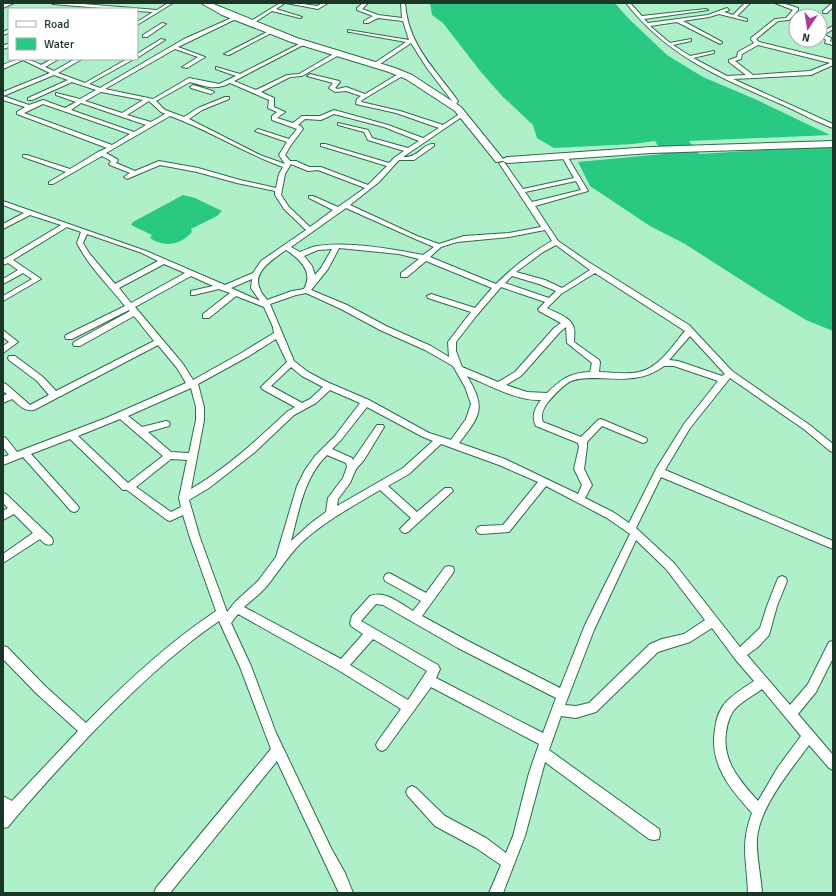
<svg xmlns="http://www.w3.org/2000/svg" width="836" height="896" viewBox="0 0 836 896" font-family="Signika,sans-serif">
<rect width="100%" height="100%" fill="#aff0ca"/>
<path fill="#29c883" d="M430,3H615L628,18L667,55L703,77L757,100L830,135L689,141L699,154L833,146V331L806,320L763,294L685,244L650,226L590,186L578,162L663,154L655,141L633,144L554,148L537,138L533,125L502,96L481,72L443,23L432,15Z
M183,195L195,198L222,211L217,216L191,229L192,232C180,245 165,248 150,238L152,235L131,225L133,222Z"/>
<g fill="none" stroke-linecap="round" stroke-linejoin="round">
<g stroke="#2d6c4b" stroke-width="2">
<path id="minor" d="M51,3H71L157,10L168,3H173L137,25V22L153,12L137,11V9H113L53,4Z
M280,3H285L276,9L302,17L300,18L272,11L252,24L248,23Z
M286,3H296L317,6L323,3H328L318,9Z
M363,3H368L362,9L378,15L402,18L401,3H405C408,45 435,69 458,101L455,106H451L452,101L427,68L411,43L377,66H373V64L406,42L350,32H348V30L409,40L403,21L378,18L368,23H364V21L373,16L357,10V8Z
M626,3H630L642,16L706,9L708,10L644,19L648,23L708,15L727,8L729,10L724,12L733,15L745,3H750L737,16L747,19V21L719,14L709,17L683,21L722,42V43L720,44L677,22L650,26L670,43L691,39V41L673,45L690,56L714,51V53L693,58L727,76L746,75L729,62V60L737,57L738,52L754,43L751,39V38L775,19L786,18L793,10L775,3H782L798,8V10L789,20L778,21L756,39L759,42L833,60V65L811,75L733,79L833,124V128C816,122 799,112 783,105C721,78 668,57 626,3ZM758,45L830,63L810,71L753,75L735,61L741,59L742,54Z
M831,4H833V7L827,13H823V11Z
M236,16H238V18L178,47L205,57L187,68L182,67L198,57L175,49L105,89L153,99L189,78L219,84L236,76L216,69V67L240,74L303,42H305V44L234,81L256,90L287,75L299,74L335,53H339V55L302,76L290,77L261,92L274,98V107L285,112L277,118L293,123L302,116H320L334,110L388,125L423,138L439,128L396,113L356,104L357,99L361,96L346,91L335,92L329,88L333,83L307,76L310,74L339,81L340,82L335,88L338,89L346,87L365,94L400,73H404V75L362,100L361,102L400,111L443,125L461,113L466,114L403,157C419,158 423,143 434,144V146L414,160H399L379,182L350,205L417,236L439,244L464,236L509,233L541,227L499,163L504,162L523,189L574,178L562,157L567,156L588,191L535,206L558,241L587,261L689,325L732,371L811,426L833,444V452L830,451L805,430L730,378L690,428L665,470L833,541V549L661,477L636,528L674,563L740,647L760,628L767,606L778,578L782,576L786,578L787,581L777,606L769,635L758,647L747,655L790,705L808,684L829,642L833,641V658L816,692L798,714L833,755V770L829,768L809,745C791,770 760,806 757,838C756,856 761,875 762,893H748C747,861 740,844 752,813C730,789 709,764 715,729C716,719 720,708 727,701C735,693 745,687 754,681L735,659L712,628L690,642L658,652L596,712L576,718L561,716L549,750L659,829L660,834L659,839L654,840L649,839L545,762L525,836L503,893H489L501,865L476,848L435,826L408,796L406,792L408,788L412,786L416,788L445,816L486,838L506,853L513,836L529,773L539,744L431,687L386,749L382,751L378,749L376,745L378,741L401,709L338,670L238,614L231,623L251,666L276,733L331,848L345,873L353,893H339L277,761L170,893H154L156,888L271,749L240,667L219,621C172,653 131,693 91,734C63,764 34,795 8,827L3,828L4,811L3,796L12,801L78,731L37,694L3,659V646L7,647L45,686L86,723C126,682 168,643 216,611L190,538L183,515L170,521L167,520L127,490H123L70,439L31,454L77,505L79,508L77,511L74,512L71,511L23,457L3,465V457L9,455L3,447V437L6,438L17,452L106,418L186,383L177,368L158,345L34,410C25,412 19,405 12,399L3,403V396L7,394L3,391V383L6,384L30,405L49,395L37,381L9,360L8,358L9,356H15L43,377L56,391L154,341L134,316L80,346H74L73,344L74,342L130,311L129,310L72,339H66L65,337L66,335L125,306C109,286 89,267 77,243L81,232L67,227L13,260L41,279L3,301V296L32,279L23,273L3,284V279L18,270L8,263L3,265V260L61,225L30,215L3,229V224L24,213L3,205V201L146,251L225,285L253,273L261,261L306,230L284,209L275,195V191L237,183L197,172L160,165L127,179L124,177L130,173L110,165L109,164L111,161L102,156L53,184H49V182L66,172L23,157V155H27L70,169L98,152L107,148L17,114V112L25,107L3,100V96L29,105L43,100L65,108L76,102L56,95V93L80,99L96,90L72,82L32,100H28V98L68,80L54,75L3,96V92L50,73L23,60L3,69V65C20,58 24,57 41,65L52,59H59L45,67L54,71L75,59H82L58,73L85,83L127,59H134L89,84L100,88L184,39ZM190,82C205,86 215,91 230,83L269,100L268,108L277,112L272,116V120L297,129L289,139L258,129L255,131L287,142L279,155L285,164L260,155L189,119L202,110L229,99V97H225L198,108L184,117L165,110L156,101ZM101,92L143,100L122,113L85,101ZM149,101L161,112L165,114L151,122L127,115ZM81,103L146,125L134,132L71,110ZM43,104L130,134L112,145L24,113ZM334,114L384,127L419,141L408,148L372,138L368,130L338,123V125L364,132L368,140L404,151L395,157L389,163L325,144H321V146L387,166L368,185L321,167H309L296,161H290L285,155L291,145L303,129L301,126L298,125L305,119L321,120ZM170,116C209,130 244,153 283,167L279,174L276,188L240,180L198,168L159,161L135,171L116,163L118,160L117,159L106,153ZM291,164L308,171L318,170L365,188L338,207L313,196H309V198L333,210L310,227L289,207L281,195L285,174ZM576,181L581,190L532,202L525,192ZM346,208L413,238L434,247L423,255C394,249 347,241 317,246C311,247 305,250 300,252L291,247ZM545,230L552,241C531,253 513,267 496,284L430,257L441,247L457,242L509,237ZM87,234L142,253L158,261L115,284L89,253L83,243ZM556,245L590,270L562,288L545,280L516,272L543,252ZM339,248L399,254L419,259L401,273V277H407L426,261L492,288L475,308L431,294L427,296L428,298L471,312L448,342L449,357L431,346L386,326L347,305L311,290L328,269ZM332,249L321,268L315,275L312,266L304,256L318,250ZM286,250C300,259 314,272 304,289L292,291L267,300C265,297 261,293 260,289C251,272 275,258 286,250ZM164,264L185,273L131,303L119,288ZM595,273L685,331C673,345 659,368 639,372C626,375 612,372 599,372L600,362L599,360L574,342C574,337 575,333 574,329C572,317 556,313 547,308L561,294ZM191,276L213,286L191,291V295H194L219,289L230,293L203,314V318H209L236,296L264,307L273,327L274,333L243,352L193,380L183,364L135,307ZM512,276L539,284L556,291L549,298L505,283ZM252,279L251,288L260,301L231,288ZM501,287L545,302L538,309L539,311L561,323L554,328L515,372L498,382L462,367L456,351V342L477,315ZM306,293L341,309L380,330L425,350L453,366L465,387L471,404L466,419L451,440L429,433L369,400L327,382L308,372L294,361L270,304L296,295ZM566,327L567,343L592,363L590,372C569,373 562,379 547,393L527,392L506,385L521,376L560,332ZM690,336L725,374L722,376L678,361L669,360ZM276,339L287,362L261,387L262,389L295,407L288,411C258,439 227,468 191,489L204,420V407L198,384L249,356ZM664,366H674L718,381L684,424L656,469L629,523L613,512L585,498L592,485L584,469L587,447V442L602,426L643,443L646,442L647,440L646,438L601,419L598,420L581,437L543,422C540,415 544,407 548,402C554,395 563,385 571,381C579,378 587,378 596,378C620,379 643,382 664,366ZM291,367L302,376L323,387L310,399L302,403L271,386ZM467,376C489,385 516,401 541,400C535,408 531,416 536,426L578,443L579,447L574,469L582,485L578,494L505,459L459,443C481,415 486,408 467,376ZM191,388L196,407V420L189,453L171,452L148,432L169,426L170,424L169,422L166,421L142,427L128,416ZM330,390L360,403L335,436L315,456L305,470L297,486L276,557L258,581L235,602L227,612L200,538L189,500L209,488L255,452L294,415L316,403ZM367,407L423,437L433,441L403,468L337,506L338,499L350,483L356,469L364,460L384,427L383,425H377L353,460L352,458L332,449L341,440ZM120,419L163,456L128,483L78,436ZM441,444L499,465L538,482L503,525L481,526L478,527L476,530L478,533L481,534L509,532L546,486L607,518L630,534L585,625L560,688L466,640L422,616L453,573L454,570L453,567L449,566L445,567L426,593L393,575L389,573L385,575L384,578L385,581L421,601L413,611C401,604 385,590 370,596L352,616L350,623L351,626L363,634L341,659L244,607C252,600 260,594 267,586C278,572 288,556 301,543C325,521 353,506 380,490L411,518L400,529L402,532L405,533L408,532L453,491L451,488H445L417,512L388,486L409,474ZM327,455L346,463L347,467L343,478L328,498L326,512L311,523L291,541C299,511 304,477 327,455ZM171,459L187,460L179,498L181,507L171,512L136,487ZM636,540L666,569L705,620L684,634L662,639L650,644L589,703L576,706L565,705L594,630ZM376,604L383,605L458,648L556,698L543,733L436,678L440,669L438,665L361,621ZM373,639L427,671L408,700L350,665ZM762,689L801,736L778,767L758,801C740,781 722,761 726,733C727,725 729,717 734,710C742,701 753,696 762,689Z
M162,23L166,24L147,37H143V35Z
M833,26V29L824,35L831,38L830,41L833,42V45L825,43L826,40L820,36V33Z
M7,30H9V33L3,35V32Z
M271,30L275,31L229,55L224,54Z
M161,39L165,40L137,58V54Z
M7,44H9V47L3,49V46Z
M193,85L213,91L214,92L211,94L191,88L190,87Z
M3,330L18,342L3,353V346L9,342L3,337Z
M3,493L6,494L52,538L53,541L52,544C46,546 44,543 40,539L3,563V554L33,533L14,514L3,520V511L8,508L3,503Z"/>
</g>
<g stroke="#2d6c4b" stroke-width="2">
<path id="primary" d="M201,3H211L297,38L395,68L412,75L461,107L503,159L507,157L651,147L833,141V147L651,153L507,163L503,161L496,162L455,111L406,79L389,72L291,42L222,15Z"/>
</g>
<g stroke="#2d6c4b" stroke-width="2">
<path id="trunk" d="M3,3H14L3,8Z"/>
</g>
<use href="#minor" fill="#fff" fill-rule="evenodd"/>
<use href="#primary" fill="#fff" fill-rule="evenodd"/>
<use href="#trunk" fill="#fff" fill-rule="evenodd"/>
</g>
<rect width="836" height="896" fill="none" stroke="#1b3627" stroke-width="8"/>
<rect x="8" y="8" width="130" height="52" fill="#ffffff" stroke="#a4afa9"/>
<rect x="16" y="21" width="20" height="6" fill="#ffffff" stroke="#a4afa9"/>
<text x="44" y="28" font-size="12" fill="#1b3627">Road</text>
<rect x="16" y="38" width="20" height="12" fill="#29c883" stroke="#a4afa9"/>
<text x="44" y="48" font-size="12" fill="#1b3627">Water</text>
<g transform="translate(808 28) rotate(192)"><circle r="19" fill="#ffffff" stroke="#a4afa9"/>
<path d="M0-3L7 15L0 10L-7 15Z" fill="#ae3a93"/>
<text y="-6" font-size="11" font-weight="bold" text-anchor="middle" fill="#1b3627">N</text>
</g>
</svg>
